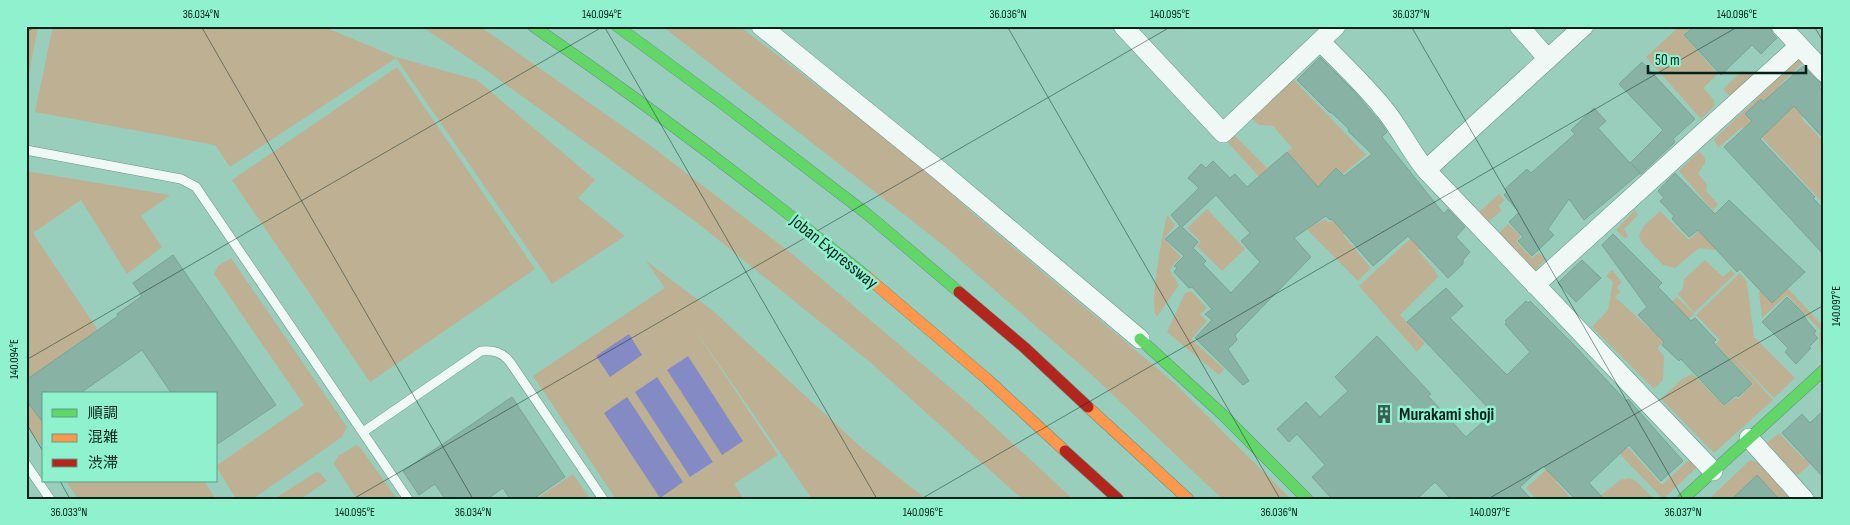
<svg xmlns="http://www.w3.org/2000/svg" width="1850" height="525" viewBox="0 0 1850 525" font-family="'Sofia Sans Condensed','Noto Sans JP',sans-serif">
<rect width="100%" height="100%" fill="#99cebc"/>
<path fill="#beb093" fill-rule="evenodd" d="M26,26H38L26,90Z
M53,26H322L396,57L477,80L595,180L578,198L625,236L552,284L396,58L230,167L215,145L35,112Z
M421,26H479L647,143L791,253L973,407L1073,499H1022L871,363L700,225L486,70Z
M662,26H739L921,165L969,210L1172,381L1291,499H1222L1092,375L943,245Z
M1680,26H1692L1683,35L1718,74L1703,88L1714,100L1713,102L1715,105L1701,119L1646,57Z
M1799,59L1804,61L1779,86L1804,113L1802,119L1824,142V197L1820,200L1754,129L1749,133L1742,127L1718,148L1714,139Z
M397,67L535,269L370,382L232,180Z
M1742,71L1755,73L1730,96L1723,89Z
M1293,79L1366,155L1315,197L1306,214L1315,225L1325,219L1329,223L1335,219L1353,226L1343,235L1371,268L1358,281L1293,215L1225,139L1232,133L1267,168L1292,148L1273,126L1259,125L1251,118Z
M1699,151L1705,158V163L1698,173L1707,185L1706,191L1718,204L1713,211L1679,171Z
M26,171L170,195L141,216L162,247L127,274L81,200L33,233L98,330L26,380Z
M1499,194L1505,200L1498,206L1502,210L1487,223L1478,213Z
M1207,209L1245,249L1222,271L1197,246L1201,242L1187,228Z
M1635,210L1638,215L1624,229L1628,236L1625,239L1616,230Z
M1660,211L1689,240L1716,214L1733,232L1714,250L1699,248L1675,268L1663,265L1641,242L1639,235L1644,226Z
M1167,215L1175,225L1164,239L1181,257L1173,265L1170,271L1179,285L1157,317C1148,307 1163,232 1167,215Z
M1434,217L1432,235L1418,251L1434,269L1438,277L1400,315L1425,343L1417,352L1359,286Z
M1508,224L1521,236L1516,241L1532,258L1539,253L1545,259L1535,271L1498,234Z
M231,258L347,427L342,437L253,499H236L216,466L304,405L214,274L218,266Z
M1705,260L1723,277L1731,270L1735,274L1694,313L1678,294L1683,288L1684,279Z
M646,261L713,311L863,449L926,499H812L691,324L778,455L734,484L744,499H616L533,376L665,288ZM688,356L743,441L722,454L667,370ZM657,377L713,462L691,477L635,392Z
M1612,270L1622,282L1617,287L1620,292L1615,297L1649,328L1665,314L1663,311L1677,297L1694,314L1657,348L1664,356L1663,380L1654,389L1592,327L1608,310L1613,282L1606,276Z
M1740,273L1747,282L1754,337L1795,378L1774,398L1725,347L1773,400L1714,453L1661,399L1682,379L1693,374L1724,406L1736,397L1738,399L1753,384L1716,344L1720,340L1696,315Z
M1776,276L1824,327V354L1820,350L1819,333L1821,331L1787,295L1762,318L1759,292Z
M1191,291L1207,308L1200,314L1207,321L1191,339L1224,369L1219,375L1167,332L1185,293Z
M26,400L44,424V449L26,424Z
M1604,421L1662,485L1689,460L1696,468L1663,499L1595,428Z
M1779,433L1804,459L1824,441V452L1797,476L1767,443Z
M356,445L360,447L397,499H357L334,464L338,456Z
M1565,453L1576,463L1556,482L1572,499H1536L1526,488Z
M1750,460L1758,462L1790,499H1709Z
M316,472L320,473L327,481L301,499H274Z
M573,474L590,499H536Z
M1630,478L1636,481L1654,499H1596L1620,480Z
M66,481H204L216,499H78Z"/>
<path fill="#848ac3" d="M629,334L642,355L610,377L596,356Z
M688,356L743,441L722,455L667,370Z
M657,377L713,462L690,477L635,392Z
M627,397L683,482L660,498L604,413Z"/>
<path fill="#88b2a4" stroke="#79a496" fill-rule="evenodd" d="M1694,26H1770L1772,33L1777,38L1761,54L1752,45L1721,75L1684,35Z
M1320,57L1353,90L1380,122L1387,132L1382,137L1444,214L1448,209L1465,227L1456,237L1470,252L1463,260V264L1448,278L1408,236L1373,266L1332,219L1330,220L1326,216L1294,238L1311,257L1235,335L1237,340L1228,349L1249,381L1243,385L1195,338L1212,320L1205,314L1212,309L1192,287L1189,288L1174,272L1177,268L1174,266L1184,256L1165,239L1180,226L1171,215L1199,188L1188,178L1201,164L1206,168L1213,161L1230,178L1235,174L1247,187L1287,152L1318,187L1336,168L1344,176L1372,154L1349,132L1348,128L1332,113L1329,112L1297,80ZM1216,195L1250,233L1241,241L1260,262L1231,293L1203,264L1206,261L1193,248L1198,242L1182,227Z
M1642,62L1695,119L1673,139L1675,142L1641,174L1632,164L1640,173L1584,220L1569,199L1548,229L1554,235L1532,256L1518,241L1523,237L1509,222L1519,212L1504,195L1507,192L1505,189L1527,169L1531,173L1575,134L1571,130L1594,108L1606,121L1598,128L1630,163L1663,130L1619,84Z
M1803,66L1822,84L1819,87L1824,92V139L1794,106L1760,139L1815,197L1813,198L1824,210V255L1724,147L1752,121L1745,114L1761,99L1763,102Z
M1675,173L1715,214L1729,200L1805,272L1772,303L1740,269L1737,272L1698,230L1689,237L1672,219L1674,216L1660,201L1664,198L1658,191Z
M1613,234L1662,283L1658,287L1691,321L1695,318L1716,340L1713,342L1752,384L1738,397L1736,395L1724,405L1681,359L1679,361L1662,345L1664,342L1638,315L1647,307L1602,245Z
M173,255L276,405L216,445V394H172L142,350L79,394H44V424L26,400V380L118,316L117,314L142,296L133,283Z
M1582,260L1601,278L1576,302L1558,283Z
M1446,288L1463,306L1450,318L1507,375L1530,352L1505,324L1507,323L1505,321L1526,301L1528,303L1530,301L1573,344L1626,401L1628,399L1683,461L1661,481L1629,445L1589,483L1604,499H1575L1543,466L1520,487L1531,499H1451L1435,482L1417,499H1332L1312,477L1325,465L1297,434L1289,442L1277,429L1306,402L1320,417L1348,391L1335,377L1377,336L1431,394L1428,396L1466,437L1493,413L1407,322Z
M1787,297L1803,313L1807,321L1816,331L1814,334L1818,338L1809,347L1811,348L1796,364L1785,352L1788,348L1762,322Z
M512,397L565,477L533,499H510L503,488L487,499H445L435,484L419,495L403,471Z
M1824,410V478L1782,433L1802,414L1810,423Z
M1757,475L1779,499H1732Z"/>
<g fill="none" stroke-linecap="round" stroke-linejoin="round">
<g stroke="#669386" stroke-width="10">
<path id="lane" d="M26,150L181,179L196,187L408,499
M363,432L481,351C494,350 502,352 510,362L603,499
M26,464L50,499"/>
</g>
<g stroke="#669386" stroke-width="20">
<path id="street" d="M761,26L939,170L1140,339
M1123,26L1223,133L1336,26
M1519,26L1548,59
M1781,26L1824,72
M1320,41C1341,63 1365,85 1384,109C1400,128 1410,151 1426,170L1713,471
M1426,170L1584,26
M1535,285L1799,46
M1749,438L1804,499"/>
</g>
<g stroke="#669386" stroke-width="12">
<path id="fast" d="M533,26C648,105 759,189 867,277
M617,26L723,104L867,214L959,292
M1140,339L1223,415L1307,499
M1683,499L1824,370"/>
</g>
<g stroke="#669386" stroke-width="12">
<path id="slow" d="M867,277L987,379L1065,451
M1088,407L1188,499"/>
</g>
<g stroke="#669386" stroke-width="12">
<path id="jam" d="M959,292L1025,348L1088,407
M1065,451L1118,499"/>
</g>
<use href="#lane" stroke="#f0f8f5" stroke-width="9"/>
<use href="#street" stroke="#f0f8f5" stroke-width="19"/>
<use href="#fast" stroke="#63d668" stroke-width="11"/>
<use href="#slow" stroke="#ff974d" stroke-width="11"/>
<use href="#jam" stroke="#b3261e" stroke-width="11"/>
</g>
<path fill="none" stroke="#03231a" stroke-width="1" stroke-opacity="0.45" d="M201,26L473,499M604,26L877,499M1007,26L1280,499M1411,26L1683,499M1814,26L1824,43M26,32L37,26M26,360L604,26M26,423L44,453M60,481L70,499M353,499L1172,26M921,499L1739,26M1488,499L1824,305"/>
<defs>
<g id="building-bare" transform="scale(1.5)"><path d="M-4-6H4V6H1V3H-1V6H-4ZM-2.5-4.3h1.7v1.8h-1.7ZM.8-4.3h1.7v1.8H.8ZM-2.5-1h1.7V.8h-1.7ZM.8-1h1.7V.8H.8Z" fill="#385f53" stroke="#90f1cf" stroke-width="2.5" paint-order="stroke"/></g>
</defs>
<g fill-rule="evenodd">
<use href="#building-bare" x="1384" y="414"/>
</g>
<g text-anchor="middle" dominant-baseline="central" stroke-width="5" stroke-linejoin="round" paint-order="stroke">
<g font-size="18" fill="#03231a" stroke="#90f1cf">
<text transform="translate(834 252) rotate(39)">Joban Expressway</text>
</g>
<g font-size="18" font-weight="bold" fill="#03231a" stroke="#90f1cf" text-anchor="start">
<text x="1399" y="414">Murakami shoji</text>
</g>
</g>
<rect width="1850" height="525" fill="none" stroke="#90f1cf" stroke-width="55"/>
<rect x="42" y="392" width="175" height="90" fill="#90f1cf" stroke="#589f87"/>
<rect x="52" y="409" width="25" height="8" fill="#63d668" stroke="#589f87"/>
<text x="88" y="418" font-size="15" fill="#03231a">順調</text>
<rect x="52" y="434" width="25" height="8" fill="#ff974d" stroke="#589f87"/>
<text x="88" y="442" font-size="15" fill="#03231a">混雑</text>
<rect x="52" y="459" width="25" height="8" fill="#b3261e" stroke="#589f87"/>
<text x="88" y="468" font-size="15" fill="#03231a">渋滞</text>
<path d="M1648 65v8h158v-8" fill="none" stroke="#03231a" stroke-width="2.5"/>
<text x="1655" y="65" font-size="15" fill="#03231a" stroke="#90f1cf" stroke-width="4" paint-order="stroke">50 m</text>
<rect x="28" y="28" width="1794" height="470" fill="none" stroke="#03231a" stroke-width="2"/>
<g font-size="12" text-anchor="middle" fill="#03231a">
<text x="201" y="18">36.034°N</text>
<text x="602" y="18">140.094°E</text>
<text x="1008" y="18">36.036°N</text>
<text x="1170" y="18">140.095°E</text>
<text x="1411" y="18">36.037°N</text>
<text x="1737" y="18">140.096°E</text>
<text transform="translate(1836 306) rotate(-90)" y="4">140.097°E</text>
<text transform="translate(14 359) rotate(-90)" y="4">140.094°E</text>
<text x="69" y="516">36.033°N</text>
<text x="355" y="516">140.095°E</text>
<text x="473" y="516">36.034°N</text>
<text x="923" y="516">140.096°E</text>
<text x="1279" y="516">36.036°N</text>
<text x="1490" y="516">140.097°E</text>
<text x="1683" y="516">36.037°N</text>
</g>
</svg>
